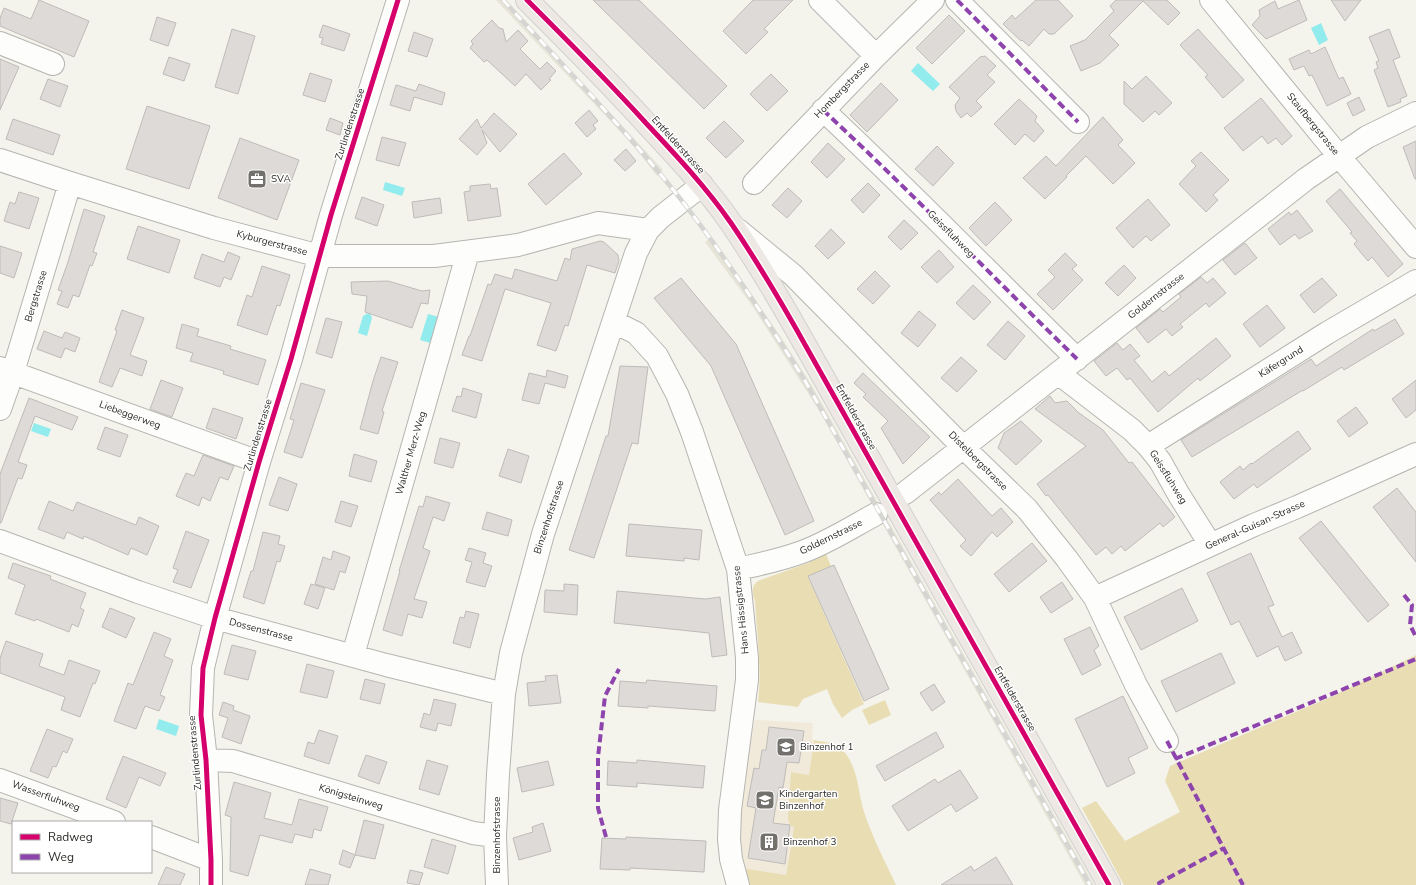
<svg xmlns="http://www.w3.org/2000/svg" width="1416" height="885" viewBox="0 0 1416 885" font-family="'Nunito Sans',sans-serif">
<rect width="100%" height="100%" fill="#f4f3ec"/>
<path fill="#f1eadb" d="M755,720L813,723L812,739L814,740L809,775L791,772L794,827L786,875L741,868L737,831L743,780Z"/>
<path fill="#e6e3d7" d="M496,0H506L663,170L657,176L634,146Z
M712,237L781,337L811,384L1094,885H1085L820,412L753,307L705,242Z"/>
<path fill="#e9ddb3" d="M826,554L831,566L808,577L864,704L852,710L842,718L833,704L827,689L803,699L798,707L758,702C762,669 757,635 755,601C752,593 751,586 758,581L808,563Z
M1416,655V885H1124L1082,808L1096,801L1125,841L1180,812L1165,781L1170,766L1333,696Z
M885,700L891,715L869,725L862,710Z
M814,740C821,742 835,742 840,747C859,766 857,789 864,812C872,837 885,861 896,885H745L741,868L786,875L794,827L790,825L788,819L791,772L809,775Z"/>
<path fill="#92ebed" d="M1321,23L1328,40L1319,45L1311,28Z
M918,63L940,84L933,91L911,71Z
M385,182L405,188L402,196L383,190Z
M368,313L371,315L372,318L367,336L358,333L363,316Z
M428,314L439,317L430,343L420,340Z
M34,423L51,429L48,437L31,431Z
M159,719L179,726L176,736L156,729Z"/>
<path fill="#dedad8" stroke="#bebbb8" d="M39,0L89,21L74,57L0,26V18L4,8L31,19Z
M593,0H639L727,86L704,109Z
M753,0H793L764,29L768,32L746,54L723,31Z
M1036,0H1058L1073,16L1054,34H1049L1044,29L1029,46L1022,40L1021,41L1003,24L1012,15L1015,19Z
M1116,0H1167L1180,13L1168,25L1143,1L1109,35L1119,45L1100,63L1081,71L1070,46L1085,40L1114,11L1110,6Z
M1299,0L1307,20L1266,39L1252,25L1260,16L1259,10L1275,1L1278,9Z
M1331,0H1361L1345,21Z
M949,15L965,31L932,64L916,48Z
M157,17L176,23L168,46L150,40Z
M492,20L499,28L503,29L506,42L518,30L528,41L520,49L540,69L547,62L556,71L549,79L551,80L541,90L526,74L515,86L487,60L484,62L470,48L473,44L471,41Z
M323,25L350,34L344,51L321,44L323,38L319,37Z
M232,29L255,36L238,94L215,87Z
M1198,29L1244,80L1223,98L1205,77L1208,75L1180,45Z
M1389,29L1400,57L1393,60L1407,96L1400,99L1401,102L1388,107L1374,70L1378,68L1376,62L1379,61L1369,37Z
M414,32L433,39L427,57L408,51Z
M1325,47L1339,79L1343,77L1351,94L1327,106L1312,75L1309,76L1304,66L1294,70L1289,59L1309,50L1311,54Z
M985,56L996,66L987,75L995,82L976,101L982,107L971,117L967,113L961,118L956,111L955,105L960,98L949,87L980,57Z
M169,57L190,64L184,81L163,74Z
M0,59L19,67L0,110Z
M310,73L332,80L325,102L303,95Z
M771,74L788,91L767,111L750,94Z
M1146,76L1172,103L1159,115L1155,111L1143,122L1124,104V81L1132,89Z
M48,79L68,86L60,107L40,99Z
M881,83L898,100L867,132L850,115Z
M419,84L445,93L442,105L414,97L410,111L390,105L396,85L416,91Z
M1359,97L1365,110L1353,116L1347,103Z
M1261,98L1292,136L1282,145L1276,138L1268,144L1262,136L1243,151L1224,128Z
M1019,99L1037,116L1035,121L1044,131L1034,142L1025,134L1015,145L994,124Z
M147,106L210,126L189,189L126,169Z
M589,110L598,121L593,125L596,129L587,137L575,123Z
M494,113L517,134L500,152L482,130L487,143L477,155L459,139L477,119L481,128Z
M1103,117L1123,140L1118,145L1135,163L1113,184L1086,156L1066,176L1067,177L1045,199L1023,178L1046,156L1056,166Z
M330,118L343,123L340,135L326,130Z
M13,119L60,135L53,155L6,139Z
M724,121L744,141L726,158L706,138Z
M382,137L406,143L399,166L376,160Z
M240,138L299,160L277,220L218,198Z
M1416,141V179H1415L1403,147Z
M828,143L845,159L827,178L811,162Z
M937,146L954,163L933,186L915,169Z
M626,149L636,161L625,171L614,160Z
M1201,152L1229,180L1213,195L1218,200L1206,212L1179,184L1196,166L1191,161Z
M564,153L582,174L546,205L528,184Z
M868,183L880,195L863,213L851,200Z
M490,184L491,189L497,188L501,216L468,221L464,192L470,191V186Z
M788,188L802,201L787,218L772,205Z
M1340,189L1403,264L1388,277L1372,257L1368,261L1362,254L1354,244L1357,241L1350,233L1352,232L1326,201Z
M19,192L39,198L29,229L4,221L10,202L15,204Z
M362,197L384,205L377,226L355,218Z
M440,198L442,213L414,218L412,202Z
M1148,199L1170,225L1151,241L1146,236L1133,248L1116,228Z
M995,202L1012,220L986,246L969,228Z
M84,209L105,216L93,252L97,253L92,266L90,265L79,297L73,295L68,308L57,304L62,291L58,290L68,262Z
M1297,210L1313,231L1299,239L1295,234L1280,245L1268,229L1289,212L1291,215Z
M904,220L918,233L901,250L888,237Z
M138,226L180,240L169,273L127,259Z
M831,229L845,243L828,259L815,246Z
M600,241L604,242L618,255L619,261L615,273L587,265L568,326L565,325L556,351L537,345L551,303L505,289L482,361L462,355L469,336H470L488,284L491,285L495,274L512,279L515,269L557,281L565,258L570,260L572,249Z
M1245,243L1257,258L1235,275L1223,260Z
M0,246L22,253L14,278L0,273Z
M939,250L954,267L937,283L921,267Z
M228,252L240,257L231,280L224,277L220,287L194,278L202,254L224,262Z
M1065,253L1077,265L1072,269L1083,280L1053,310L1037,294L1055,277L1048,270Z
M1124,265L1136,278L1118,296L1105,283Z
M262,266L290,275L280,306L277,305L267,335L237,325L247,295L252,297Z
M875,271L890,286L873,304L857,289Z
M1201,277L1207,283L1213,278L1226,293L1209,307L1206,303L1180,324L1183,327L1172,336L1166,329L1148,343L1136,328L1160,309L1163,312L1181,297L1179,294Z
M681,278L736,344L814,521L785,535L711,366L654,298Z
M1322,278L1337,295L1314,313L1300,295Z
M388,281L422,291L430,290L428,304L421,303L412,328L365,312L367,296L352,294L351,282Z
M973,285L991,302L974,320L956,303Z
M1267,305L1285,328L1260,347L1243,324Z
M122,310L144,318L130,355L147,361L142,376L120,368L112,387L99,382L117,331L115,330Z
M919,311L936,325L918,347L901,333Z
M326,318L342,322L332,358L316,353Z
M1395,319L1404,334L1344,370L1342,367L1303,391V390L1192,457L1181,440L1311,359L1316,366L1373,329L1374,331Z
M1008,321L1025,336L1005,360L987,345Z
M182,324L199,329L197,336L231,346L230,349L266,360L258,385L223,374L224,371L190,361L193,353L176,348Z
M44,331L62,338L65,332L80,338L75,352L65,348L61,358L37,349Z
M1216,338L1231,356L1200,381L1198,378L1158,412L1130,378L1127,380L1117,368L1106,376L1094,361L1117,343L1123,350L1130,344L1140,356L1134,360L1152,382L1165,371L1169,376Z
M381,357L398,362L382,411L384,412L378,434L360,429L373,381Z
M961,357L977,371L957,392L941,378Z
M620,366L648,367L638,444L632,443L594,558L569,550L606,436H608Z
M547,370L568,376L565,388L545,383L539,404L522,400L529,373L546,377Z
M863,373L930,437L903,464L881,428L888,421L863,397L866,394L854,383Z
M161,380L183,388L172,417L150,409Z
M1416,380V410L1406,418L1392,399Z
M301,383L325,390L302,458L284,452L294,420L290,419Z
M463,388L482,394L476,418L452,411L457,396L461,397Z
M1050,396L1055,403L1067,401L1079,413L1103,430L1129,463L1132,462L1175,517L1163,527L1160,523L1125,551L1121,546L1112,554L1106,547L1096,555L1048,495L1046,496L1037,484L1086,446L1035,409Z
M29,398L78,417L72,430L35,416L18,462L27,465L22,479L18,478L1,523H0V474Z
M1356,407L1368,423L1349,437L1337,421Z
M213,408L243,418L236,439L206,428Z
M1021,421L1042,441L1016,465L998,448L1004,433Z
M105,427L128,435L120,457L97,449Z
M1298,431L1311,449L1257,488L1254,484L1234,499L1220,482L1240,466L1243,470L1251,463L1252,464Z
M440,438L460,443L453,468L434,463Z
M508,449L529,456L521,483L499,476Z
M354,454L377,461L371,482L349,476Z
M203,455L234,466L228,480L220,477L210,501L202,497L199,506L176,496L186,473L194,476Z
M279,477L297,484L288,511L269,505Z
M958,479L992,516L1001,508L1013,522L997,537L992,532L971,556L960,546L966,540L930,500L939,492L941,495Z
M1397,488L1416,512V562L1373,507Z
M426,496L450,503L444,521L433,517L423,548L430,551L414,599L427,602L422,618L408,614L402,636L383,630L400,571H399L419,506L423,507Z
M49,501L73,511L77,502L136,525L139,517L159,526L147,555L131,548L128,555L84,536L83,539L67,532L64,539L38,529Z
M341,501L358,506L351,527L335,522Z
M487,512L512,520L508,536L482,529Z
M1321,521L1389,605L1368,622L1299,538Z
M629,524L702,530L699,560L684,558V561L626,556Z
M186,531L209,540L191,588L173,582L178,570L173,568Z
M263,532L280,536L278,544L285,546L280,562L277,561L264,604L243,597L251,571H253Z
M1032,543L1047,561L1009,592L994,574Z
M469,548L486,553L483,563L492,566L485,587L466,582L472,562L465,560Z
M333,551L350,557L345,573L340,571L334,590L315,584L323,557L331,560Z
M1251,553L1274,605L1268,607L1282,637L1292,632L1302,653L1285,661L1278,646L1257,657L1239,621L1231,625L1207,573Z
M13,563L51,576L50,579L86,593L80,608L84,610L78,627L72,624L69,632L36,619L35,621L15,614L25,585L8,578Z
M834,565L889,689L864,701L808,576Z
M1062,582L1073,599L1051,613L1040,597Z
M311,584L325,588L318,609L304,604Z
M564,584L578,585L577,615L544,612L545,590L564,591Z
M1182,588L1198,621L1141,650L1124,617Z
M617,591L705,599L720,597L727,655L712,657L709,633L614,623Z
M110,608L135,618L126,638L102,627Z
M466,611L479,614L470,648L453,643L460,617L464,618Z
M1090,627L1099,646L1094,650L1101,665L1082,675L1064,639Z
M154,632L171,639L164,656L173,660L160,695L165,697L159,711L145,706L136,729L114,721L128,683L133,685Z
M6,641L43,654L39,666L64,675L69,660L100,671L95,684L93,683L80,717L61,710L65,697L0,673V658Z
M232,645L256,651L248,680L224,674Z
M1221,653L1235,683L1176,712L1161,681Z
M307,664L334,671L327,698L300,692Z
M557,675L561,703L529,706L527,683L546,681L545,676Z
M365,679L385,684L380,704L360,699Z
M647,680L717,686L715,711L648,706V708L618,706L620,681L646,683Z
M934,684L945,702L932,711L920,693Z
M1123,696L1148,748L1128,758L1135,773L1107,787L1075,719Z
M434,699L456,704L451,726L438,723L436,731L420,727L424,713L430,715Z
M223,702L234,706L233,710L250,716L241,744L222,737L228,718L219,715Z
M769,727L804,731L799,763L787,762L783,788L779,787L773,823L790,825L785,864L748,858L756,808L747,806L754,768L759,769L762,750H766Z
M47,729L73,739L67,753L63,751L56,767L53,766L48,778L30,771Z
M319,730L338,736L329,764L304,756L308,742L314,744Z
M936,732L944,747L885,781L876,766Z
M366,755L387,762L379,784L358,776Z
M123,756L166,773L160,786L139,777L126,808L106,799Z
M427,760L448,766L439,795L419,789Z
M637,760L705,766L703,788L637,783V787L607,785L608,761L637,763Z
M548,761L554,785L522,792L517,768Z
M960,770L978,798L956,812L951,804L908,831L892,806L935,779L938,783Z
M234,782L271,793L264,818L292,825L299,799L328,807L321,831L314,829L312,838L295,834L292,843L260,835L248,876L230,871L231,817L225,815Z
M0,798L18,803L11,824L0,821Z
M364,820L384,825L375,859L355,855Z
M543,823L551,851L519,860L513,838L533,832L532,827Z
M626,837L706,841L704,872L630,868V870L600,869L602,838L626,839Z
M432,839L456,846L448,874L424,867Z
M343,850L355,855L350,868L339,864Z
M996,857L1013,885H941L971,866L974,871Z
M166,867L185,874L180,885H158Z
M310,869L331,875L328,885H305Z
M410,870L423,873L419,885L407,883Z"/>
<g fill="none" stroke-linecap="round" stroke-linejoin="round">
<g stroke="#b6b5b0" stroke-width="24">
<path id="minor" d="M820,0L876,56
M957,0L1078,122
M1211,0L1338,155L1416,247
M0,43L53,64
M823,110C910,191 992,276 1077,359
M0,160L70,183L214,228L320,256H434L518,245L598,223L648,230
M754,183L876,56L933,0
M738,230L793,275L964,448L1027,509L1067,559L1095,598L1136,685L1167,741
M614,322L636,333L657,356L677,394L692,432L738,569L747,658V680L730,810L729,839L731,859L738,885
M0,368L259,462
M1058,373L1132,430L1148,446L1160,461L1179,495L1210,544
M0,409L13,372L70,183
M1148,446L1327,333L1416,281
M905,493L1306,179L1367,137L1416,113
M0,541L138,592L215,618L386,665L504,694
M738,569C760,564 781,560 802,552C827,543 852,527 876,514
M1095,598L1254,525L1297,507L1416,454
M353,655L468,252
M206,760L233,761L473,833L495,836
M0,780L114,822
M151,837L211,860
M211,885V860L206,760L201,715L203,668L215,618L259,462L291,359L331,215L398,0
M497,885L495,836L498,774L504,694L511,653L543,534L636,253L648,230L661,217L702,185"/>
</g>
<g stroke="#d1d1cd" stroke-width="24">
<path id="major" d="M527,0C567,40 607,80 645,122C675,154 706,187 731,223C759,264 784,307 808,350L1109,885"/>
</g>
<use href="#minor" stroke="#fdfdfc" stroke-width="22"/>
<use href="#major" stroke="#ede8e3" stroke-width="22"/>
<g stroke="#d5d5d2" stroke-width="4.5">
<path id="rail" d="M503,0C561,63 621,125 675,192C722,251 763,315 804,379L1090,885"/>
</g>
<use href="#rail" stroke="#fff" stroke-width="3" stroke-dasharray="9" stroke-linecap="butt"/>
<path stroke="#8e44ad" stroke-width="4" stroke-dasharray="8 4" stroke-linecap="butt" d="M957,0L1078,122
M823,110C910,191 992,276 1077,359
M1404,595L1412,605L1410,625L1416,637
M1167,741L1243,885
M1175,759L1416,659
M606,837L598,808V757L605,696L619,669
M1160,885L1159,883L1224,848"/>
<g stroke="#fff" stroke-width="8">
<path id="cycleway" d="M527,0C567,40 607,80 645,122C675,154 706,187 731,223C759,264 784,307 808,350L1109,885
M211,885V860L206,760L201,715L203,668L215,618L259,462L291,359L331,215L398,0"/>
</g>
<use href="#cycleway" stroke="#d6006c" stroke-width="5"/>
</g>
<defs>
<g id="office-square" transform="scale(1)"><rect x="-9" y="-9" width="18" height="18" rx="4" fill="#72716c" stroke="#fff"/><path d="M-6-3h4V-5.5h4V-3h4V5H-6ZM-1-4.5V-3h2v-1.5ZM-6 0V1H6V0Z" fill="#fff"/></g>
<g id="school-square" transform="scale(1)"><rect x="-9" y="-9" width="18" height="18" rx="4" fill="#72716c" stroke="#fff"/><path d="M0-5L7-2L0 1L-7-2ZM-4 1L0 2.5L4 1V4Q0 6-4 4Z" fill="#fff"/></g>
<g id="building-square" transform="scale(1)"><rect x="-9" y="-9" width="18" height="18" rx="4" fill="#72716c" stroke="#fff"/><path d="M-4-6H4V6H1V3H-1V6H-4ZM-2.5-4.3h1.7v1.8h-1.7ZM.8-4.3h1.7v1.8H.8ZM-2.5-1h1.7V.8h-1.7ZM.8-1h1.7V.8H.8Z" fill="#fff"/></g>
</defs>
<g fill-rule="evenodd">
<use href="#office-square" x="257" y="179"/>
<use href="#school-square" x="786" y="747"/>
<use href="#school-square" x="765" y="800"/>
<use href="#building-square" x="769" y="842"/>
</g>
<g text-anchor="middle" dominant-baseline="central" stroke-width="3" stroke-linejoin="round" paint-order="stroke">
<g font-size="10" fill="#2c2b27" stroke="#fff">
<text transform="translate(842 90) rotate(-46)">Hombergstrasse</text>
<text transform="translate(350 124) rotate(-72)">Zurlindenstrasse</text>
<text transform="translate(1313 124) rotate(51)">Staufbergstrasse</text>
<text transform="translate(678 145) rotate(48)">Entfelderstrasse</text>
<text transform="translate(951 234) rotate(45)">Geissfluhweg</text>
<text transform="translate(272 243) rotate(15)">Kyburgerstrasse</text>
<text transform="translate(36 296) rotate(-73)">Bergstrasse</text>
<text transform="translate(1156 296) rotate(-38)">Goldernstrasse</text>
<text transform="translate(1281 362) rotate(-32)">Käfergrund</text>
<text transform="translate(130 415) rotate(20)">Liebeggerweg</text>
<text transform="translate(856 417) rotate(61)">Entfelderstrasse</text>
<text transform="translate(258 435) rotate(-73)">Zurlindenstrasse</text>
<text transform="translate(411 453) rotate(-74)">Walther Merz-Weg</text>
<text transform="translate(978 461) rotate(45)">Distelbergstrasse</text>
<text transform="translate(1168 477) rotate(58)">Geissfluhweg</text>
<text transform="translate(549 517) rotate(-72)">Binzenhofstrasse</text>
<text transform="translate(1255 525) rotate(-24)">General-Guisan-Strasse</text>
<text transform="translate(831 537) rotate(-26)">Goldernstrasse</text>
<text transform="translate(741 610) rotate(-96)">Hans Hässigstrasse</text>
<text transform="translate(261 630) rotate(15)">Dossenstrasse</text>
<text transform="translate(1015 699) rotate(60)">Entfelderstrasse</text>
<text transform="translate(195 753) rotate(-95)">Zurlindenstrasse</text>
<text transform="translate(46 796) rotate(20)">Wasserfluhweg</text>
<text transform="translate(351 797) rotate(17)">Königsteinweg</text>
<text transform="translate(497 835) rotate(-90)">Binzenhofstrasse</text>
</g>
<g font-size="10" fill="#2c2b27" stroke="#fff" text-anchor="start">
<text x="271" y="179">SVA</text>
<text x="800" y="747">Binzenhof 1</text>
<text x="779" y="794">Kindergarten<tspan x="779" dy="12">Binzenhof</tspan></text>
<text x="783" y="842">Binzenhof 3</text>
</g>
</g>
<rect x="12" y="821" width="140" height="52" fill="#ffffff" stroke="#abaaa9"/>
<rect x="20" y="834" width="20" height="6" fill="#d6006c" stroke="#abaaa9"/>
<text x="48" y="841" font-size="12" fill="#2c2b27">Radweg</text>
<rect x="20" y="854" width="20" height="6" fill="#8e44ad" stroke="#abaaa9"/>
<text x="48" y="861" font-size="12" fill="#2c2b27">Weg</text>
</svg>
